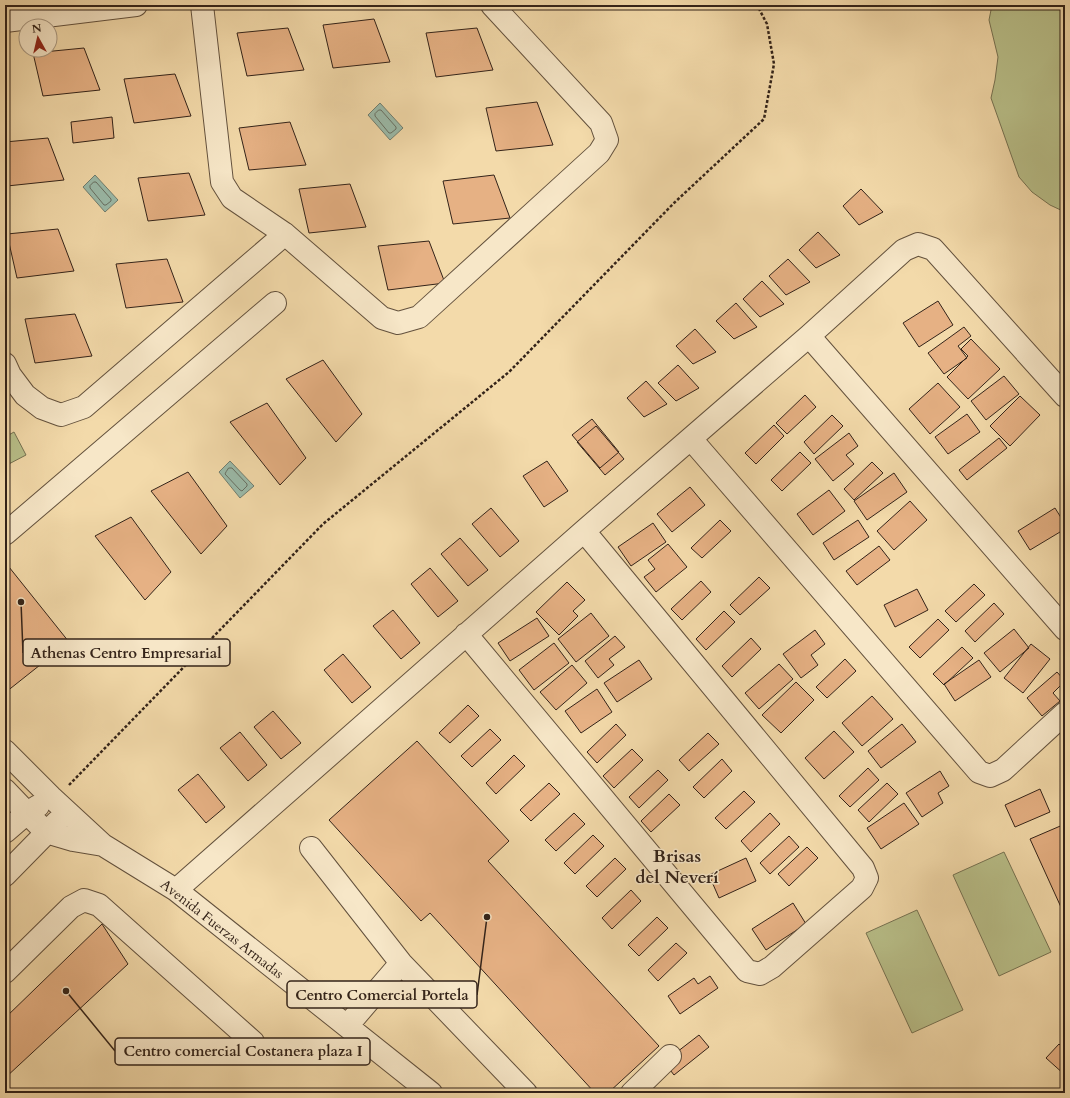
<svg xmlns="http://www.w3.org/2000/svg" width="1070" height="1098" viewBox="0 0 1070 1098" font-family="Cardo,serif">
<rect width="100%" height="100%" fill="#f3daaa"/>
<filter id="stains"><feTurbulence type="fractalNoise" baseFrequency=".005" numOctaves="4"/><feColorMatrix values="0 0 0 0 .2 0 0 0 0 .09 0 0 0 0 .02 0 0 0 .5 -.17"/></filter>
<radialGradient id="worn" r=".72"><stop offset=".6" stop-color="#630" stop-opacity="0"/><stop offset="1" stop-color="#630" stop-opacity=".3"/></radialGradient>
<path fill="#b9c08a" stroke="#767252" d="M992,5H1055L1065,14V212L1050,205L1032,192L1019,177L991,98L995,80L998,57L989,20Z
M14,432L26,455L5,466V437Z
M1004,852L1051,952L999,976L953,875Z
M917,910L963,1010L912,1033L866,933Z"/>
<path fill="#9bbbaa" stroke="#717e70" d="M380,103L403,128L390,140L368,115Z
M95,175L118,200L105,212L83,187Z
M230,461L254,486L240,498L219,472Z"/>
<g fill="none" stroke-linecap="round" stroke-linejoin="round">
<path stroke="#676f62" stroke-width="1" d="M379,110H381L396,127V129L391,133H389L375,116V114Z
M94,182H96L111,199V201L106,205H104L90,188V186Z
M229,468H232L247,484V486L242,491L240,490L225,474L226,472Z"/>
</g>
<path fill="#e6b184" stroke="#332319" d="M374,19L390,62L333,68L323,25Z
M288,28L304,70L247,76L237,33Z
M477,28L493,70L436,77L426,33Z
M84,48L100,90L43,96L33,53Z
M175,74L191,116L134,123L124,79Z
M537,102L553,145L496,151L486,108Z
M112,117L114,138L73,143L71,122Z
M290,122L306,165L249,170L239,128Z
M48,138L64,180L7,186L5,177V142Z
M189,173L205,215L148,221L138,178Z
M494,175L510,218L453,224L443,181Z
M350,184L366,227L309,233L299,189Z
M861,189L883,212L859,225L843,206Z
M58,229L74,271L17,278L7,234Z
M818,232L840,255L816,268L799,250Z
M429,241L445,283L388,290L378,246Z
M167,259L183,302L126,308L116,264Z
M788,259L810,282L786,295L769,276Z
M762,281L784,304L760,317L743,299Z
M938,301L953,325L919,347L903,323Z
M736,303L757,327L734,339L716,321Z
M75,314L92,356L35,363L25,319Z
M964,327L971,336L958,346L967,358L944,374L928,353Z
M695,329L716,352L693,364L676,346Z
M971,339L1000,369L968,399L947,377L968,356L961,349Z
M323,360L362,414L336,442L286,379Z
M678,365L699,388L676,401L658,383Z
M1004,376L1019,394L986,420L971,401Z
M646,381L667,404L644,417L627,398Z
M938,383L960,407L930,434L909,409Z
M805,395L816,407L787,434L776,423Z
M1020,396L1040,415L1010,446L990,426Z
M267,403L306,458L280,485L230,422Z
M967,414L980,432L948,454L935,437Z
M832,415L843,426L814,454L804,442Z
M592,419L619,452L600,468L572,435Z
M774,425L784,436L756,464L745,453Z
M596,426L624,459L605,475L577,442Z
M849,433L858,446L846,455L854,464L833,481L815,459Z
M999,438L1007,448L967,480L959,470Z
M800,452L811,463L782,491L771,480Z
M547,461L568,491L544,507L523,476Z
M872,462L883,473L854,500L844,489Z
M188,472L227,526L201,554L151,491Z
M894,473L907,492L867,520L854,501Z
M690,487L705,505L672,532L657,514Z
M829,490L845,511L813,535L797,514Z
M910,501L927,520L894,550L877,531Z
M491,508L519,541L500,557L472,524Z
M1055,508L1065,524V529L1030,550L1018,531Z
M131,517L171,572L145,600L95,536Z
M720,520L731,531L702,558L691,548Z
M858,520L869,537L834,560L823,543Z
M653,523L666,542L631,566L618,547Z
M460,538L488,570L468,586L441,554Z
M668,544L687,567L656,592L644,577L655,569L648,560Z
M879,546L890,560L857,585L846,571Z
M5,562L69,642L6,692L5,691Z
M430,568L458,601L438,617L411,584Z
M759,577L770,588L740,615L730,605Z
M701,581L711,592L682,620L671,609Z
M567,582L585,600L573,611L578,616L559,635L536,612Z
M974,584L985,595L956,622L945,611Z
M917,589L928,610L895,627L884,605Z
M994,603L1004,614L975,642L965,631Z
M393,610L420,643L401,659L373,626Z
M724,611L735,622L706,650L696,639Z
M591,613L609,636L576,662L558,639Z
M537,618L549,636L510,661L498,643Z
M938,619L949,630L920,658L909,647Z
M1014,629L1029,648L1000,672L984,653Z
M815,630L825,644L811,655L818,665L801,678L783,654Z
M615,636L625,647L609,659L614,665L598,678L585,661Z
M751,638L761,649L732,677L722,666Z
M554,643L569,663L534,690L519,670Z
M1031,644L1050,659L1023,693L1004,678Z
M962,647L973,658L944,685L933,674Z
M343,654L371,687L352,703L324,670Z
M845,659L856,671L827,698L816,687Z
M639,660L652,679L617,702L604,683Z
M979,660L991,677L955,701L944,684Z
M779,664L793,679L759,709L745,693Z
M572,665L587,683L556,710L540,692Z
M1057,672L1065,681L1053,693L1060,701L1042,716L1027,698Z
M796,682L814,700L781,733L762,715Z
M597,689L612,712L581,733L565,711Z
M872,696L893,719L862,746L842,723Z
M468,705L479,716L450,743L439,733Z
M273,711L301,743L281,759L254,727Z
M616,724L626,735L597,763L587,752Z
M902,724L916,742L881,768L868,751Z
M490,729L501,740L472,767L461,756Z
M834,731L854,752L824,779L805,758Z
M240,732L267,765L248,781L220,748Z
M708,733L719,744L689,771L679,760Z
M417,741L509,841L488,861L659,1046L608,1093H595L430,913L421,921L329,820Z
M632,749L643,760L614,788L603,776Z
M514,755L525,766L496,794L486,783Z
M722,759L732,771L704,798L693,787Z
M868,768L879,780L850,807L839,796Z
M658,770L668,780L639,808L629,797Z
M940,771L949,786L938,793L943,803L922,817L906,793Z
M198,774L225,807L206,823L178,790Z
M549,783L560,794L531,821L520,810Z
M887,783L898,794L869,822L858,810Z
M1040,789L1050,812L1015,827L1005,805Z
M744,791L755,802L726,829L715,818Z
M669,794L680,805L651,832L641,821Z
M904,803L919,824L881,849L867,828Z
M574,813L585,824L556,851L545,840Z
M770,813L780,824L751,852L741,841Z
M1065,824V916L1030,839Z
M593,835L604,846L575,874L564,863Z
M789,836L799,847L770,874L760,863Z
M807,847L818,858L789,886L778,874Z
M615,858L626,869L597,897L586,886Z
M746,858L756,881L719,898L709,875Z
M631,890L641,901L612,929L602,918Z
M793,903L806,924L766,950L752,929Z
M657,917L668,928L639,956L628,945Z
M102,924L128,964L5,1078V1018Z
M676,943L687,953L658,981L648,970Z
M710,976L718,988L680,1014L668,996L694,978L698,984Z
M699,1035L709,1047L674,1075L664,1062Z
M1059,1044L1065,1050V1075L1046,1058Z"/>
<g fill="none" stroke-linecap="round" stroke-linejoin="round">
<g stroke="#63513d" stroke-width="24">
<path id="minor" d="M202,5L222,182L232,198L285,234L382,318L398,323L419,317L599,153L607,140L601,123L492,5
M5,21L136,5
M809,336L1065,629
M5,364L10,375L25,395L42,408L61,415L84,407L285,234
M691,439L979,772L990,776L1003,770L1065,713
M5,534L275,303
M466,634L747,971L760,974L772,967L862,888L867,878L863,868L584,531
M5,751L51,797L103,845L176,890L431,1093
M5,790L27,813L46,832L73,840L103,845
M5,832L27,813L38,806
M311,848L401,963L526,1093
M5,875L57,822
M176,890L584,531L809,336L904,250L918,244L933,249L1065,396
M5,972L71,907L84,900L99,905L253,1042
M347,1026L401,963
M632,1093L670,1056"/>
</g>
<path stroke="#332319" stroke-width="2.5" stroke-dasharray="3 2" stroke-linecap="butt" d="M69,785L323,524L509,372L674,203L764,119L774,64L767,24L757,5"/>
<use href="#minor" stroke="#f7e7c8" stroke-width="22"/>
</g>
<g text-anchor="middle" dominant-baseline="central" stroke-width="3" stroke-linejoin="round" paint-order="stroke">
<g font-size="14" fill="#332319" stroke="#f7e7c8">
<text transform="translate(222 929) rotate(38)">Avenida Fuerzas Armadas</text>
</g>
<g font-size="18" font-weight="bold" fill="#332319" stroke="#f7e7c8">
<text x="677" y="856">Brisas<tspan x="677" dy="21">del Neverí</tspan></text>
</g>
</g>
<path fill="none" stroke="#332319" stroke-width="1.5" d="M21 602L23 653M487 917L477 995M66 991L115 1051"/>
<g fill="#332319" stroke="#f7e7c8" stroke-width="1.5">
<circle cx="21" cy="602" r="4"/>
<circle cx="487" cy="917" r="4"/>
<circle cx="66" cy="991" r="4"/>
</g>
<g fill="#f7e7c8" stroke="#332319" stroke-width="1.5">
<rect x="23" y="639" width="207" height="27" rx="4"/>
<rect x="287" y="981" width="190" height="27" rx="4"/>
<rect x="115" y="1038" width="255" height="27" rx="4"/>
</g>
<g font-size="15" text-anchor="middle" font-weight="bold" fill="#332319">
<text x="126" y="658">Athenas Centro Empresarial</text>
<text x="382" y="1000">Centro Comercial Portela</text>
<text x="243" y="1056">Centro comercial Costanera plaza I</text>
</g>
<rect width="1070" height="1098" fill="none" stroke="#f3daaa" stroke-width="20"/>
<rect x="6" y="6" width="1058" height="1086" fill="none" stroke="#332319" stroke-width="2"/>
<rect x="10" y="10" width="1050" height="1078" fill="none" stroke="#332319"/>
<g transform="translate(38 38) rotate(352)"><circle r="19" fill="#f7e7c8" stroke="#a99982"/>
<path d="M0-3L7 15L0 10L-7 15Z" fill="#8f2418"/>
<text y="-6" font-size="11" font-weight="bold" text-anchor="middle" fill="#332319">N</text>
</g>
<rect width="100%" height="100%" filter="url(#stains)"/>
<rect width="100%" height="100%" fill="url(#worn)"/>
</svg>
